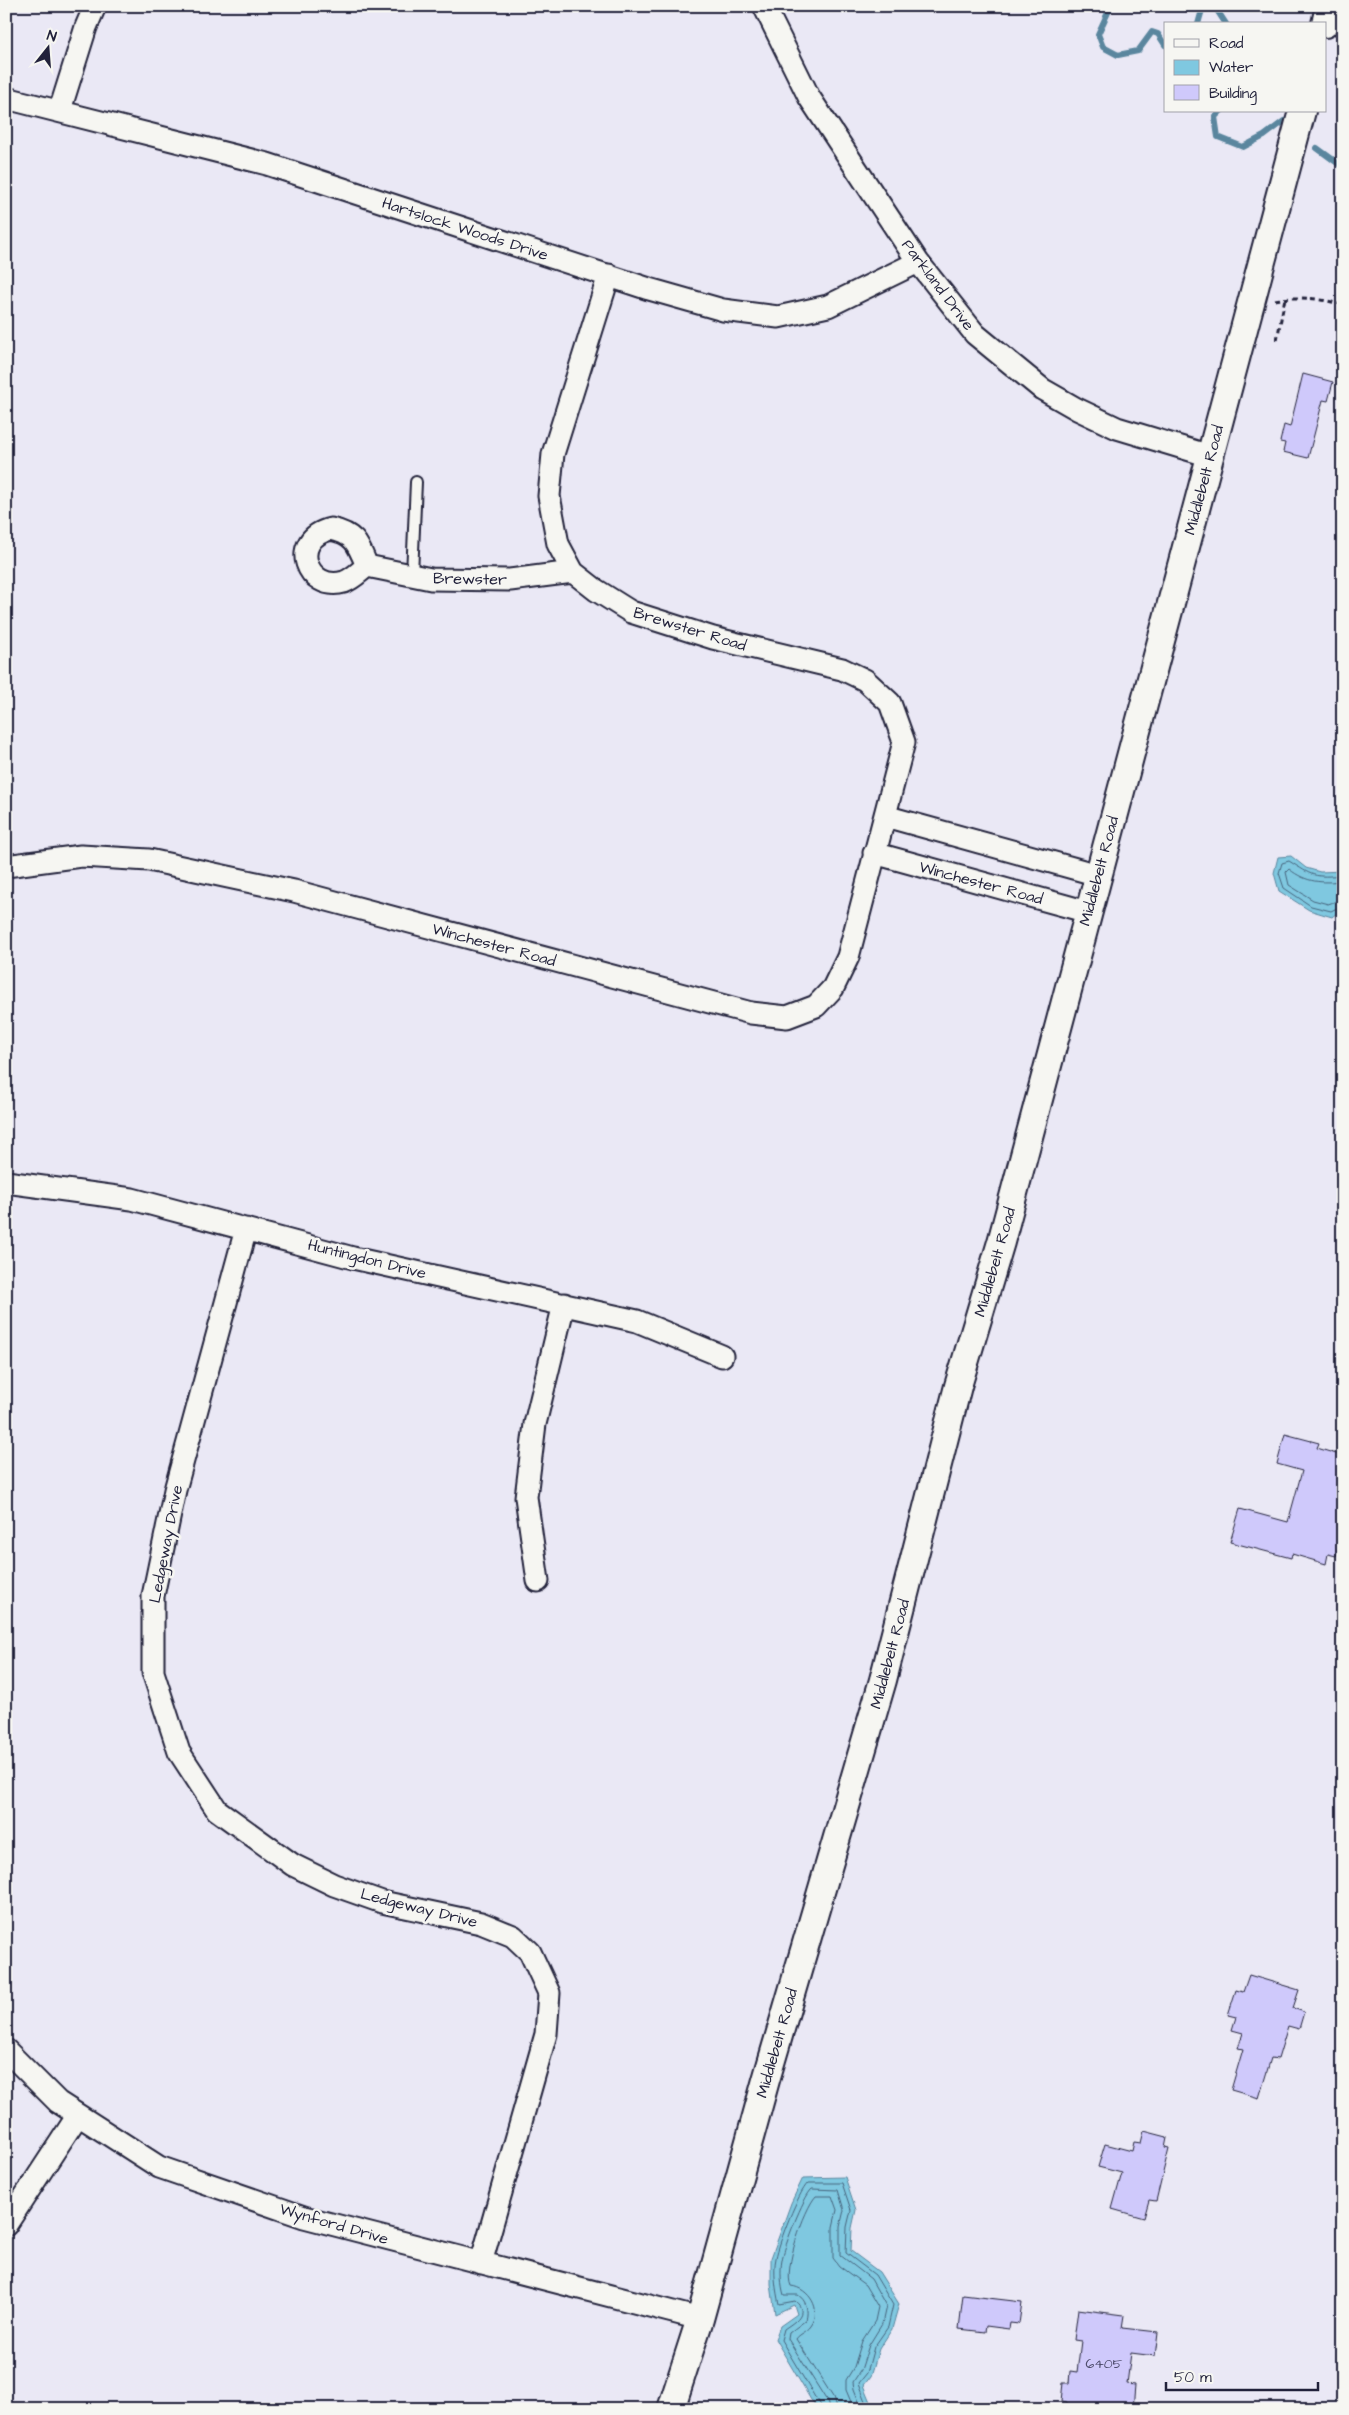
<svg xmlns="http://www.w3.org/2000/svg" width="1349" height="2415" viewBox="0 0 1349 2415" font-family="'Architects Daughter',sans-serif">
<rect width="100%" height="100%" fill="#eae8f5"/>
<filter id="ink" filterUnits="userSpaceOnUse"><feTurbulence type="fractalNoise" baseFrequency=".02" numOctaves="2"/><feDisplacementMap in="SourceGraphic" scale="10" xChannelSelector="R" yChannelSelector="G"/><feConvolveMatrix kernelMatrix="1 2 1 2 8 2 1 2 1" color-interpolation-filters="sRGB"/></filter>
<g filter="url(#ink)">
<path fill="#7fc8e0" stroke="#5a869e" d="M1291,856L1306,868L1320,872L1343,871V908L1332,917L1309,910L1279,891L1274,873L1278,857Z
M845,2177L856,2210L852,2228L851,2251L879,2272L899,2304L892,2329L879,2349L871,2376L864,2385L874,2409H819L811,2400L775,2339L780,2326L797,2314L794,2305L775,2314L771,2284V2258L791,2203L803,2178Z"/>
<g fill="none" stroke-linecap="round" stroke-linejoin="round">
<path stroke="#47647d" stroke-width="1" d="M1343,875C1313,878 1313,876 1289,861L1282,863L1279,873L1284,888L1311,906L1331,911L1343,905
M1343,881C1321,883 1307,883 1289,869L1286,872L1289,885L1313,900L1328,904L1343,899
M822,2409L781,2340L784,2329C794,2322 810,2313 795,2301L779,2304C776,2291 773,2271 776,2258C779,2242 798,2193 808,2183H842L851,2210L847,2227L846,2253L875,2275L893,2305L888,2327L874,2347L867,2373L859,2383L869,2409
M829,2409L827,2401L788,2339L789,2333L806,2320C809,2310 806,2300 798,2295H784C781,2285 780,2271 782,2260C784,2247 803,2197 812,2189L838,2190L844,2210L840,2227V2255L871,2279L886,2306L882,2324L869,2345L861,2370L853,2382L854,2389L862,2409
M836,2409L833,2397L796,2339C799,2334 807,2332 811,2326C823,2310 809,2288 791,2286C783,2270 804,2209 816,2196H832L837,2210L833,2227V2258L839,2266L865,2285L878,2307L875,2321L862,2341L854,2367L846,2380V2390L854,2409"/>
<path stroke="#5a869e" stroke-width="6" d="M1111,6L1098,34L1103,47L1118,55L1138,51L1152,32L1158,34L1165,45
M1198,24L1202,10L1215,7L1226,24
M1221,111L1215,117L1218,137L1243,147L1264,136L1284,121
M1317,148L1343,167"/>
</g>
<path fill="#cfc9fb" stroke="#22223b" d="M1303,374L1333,382L1328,401L1323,400L1308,458L1283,452L1285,443L1280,442L1284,425L1290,427Z
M1285,1434L1319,1443L1317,1448L1343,1456V1542L1340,1541L1336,1556L1328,1554L1326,1564L1292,1554L1291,1558L1230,1542L1240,1509L1288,1522L1302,1471L1277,1464Z
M1249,1975L1299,1990L1293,2008L1304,2012L1299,2029L1288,2026L1278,2059L1271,2058L1259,2098L1231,2090L1243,2049L1238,2048L1243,2033L1232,2030L1236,2017L1228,2015L1236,1990L1243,1992Z
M1144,2131L1167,2137L1165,2147L1169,2148L1156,2201L1149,2200L1144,2218L1112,2209L1122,2173L1098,2167L1105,2144L1132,2151L1134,2142L1141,2143Z
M963,2295L1022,2302L1019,2324L1010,2323L1009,2329L986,2326L985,2332L959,2329Z
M1078,2309L1124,2315L1122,2328L1158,2332L1155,2356L1131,2353L1127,2384L1135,2385L1133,2409H1066V2402L1061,2401L1063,2383H1069L1070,2371L1077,2372L1081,2341L1074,2340Z"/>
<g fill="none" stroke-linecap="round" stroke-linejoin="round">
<g stroke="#22223b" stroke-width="14">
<path id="service" d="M412,575L416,482"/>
</g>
<g stroke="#22223b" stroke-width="25">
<path id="minor" d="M764,6L809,97L918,262L975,334L1042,389L1077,409L1117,428L1210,456
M6,98L267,164L649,289L723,310L778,317L828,306L918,262
M60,110L86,27L95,6
M331,529C355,534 358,544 367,566C360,571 353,579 344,582C307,593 287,539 331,529Z
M367,566L431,579L510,580L573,572
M885,816L1098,875
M874,853L1088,912
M6,866L81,856L149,860L294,891L751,1013L787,1017L816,1006L833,988L848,957L904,742L890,703L865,680L842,669L713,638L631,612L596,590L573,572L558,544L549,496L553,454L609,275
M6,1182L132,1199L353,1258L637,1321L722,1356
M246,1229L175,1490L153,1596V1672L179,1752L217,1810L293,1865L334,1885L382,1902L481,1923L513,1936L530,1952L549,1993L546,2034L481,2263
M538,1581L526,1497L535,1424L564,1304
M6,2050L58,2102L159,2167L304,2217L700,2319
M6,2225L78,2115"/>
</g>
<g stroke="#22223b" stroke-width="30">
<path id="tertiary" d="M1325,24L1329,6
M671,2409L700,2319L766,2080L883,1680L958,1386L1001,1242L1302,111"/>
</g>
<path stroke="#22223b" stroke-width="3" stroke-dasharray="5 4" stroke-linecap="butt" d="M1275,300C1299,296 1319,298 1343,305
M1277,340L1285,298"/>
<use href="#service" stroke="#f6f6f2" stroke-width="10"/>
<use href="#minor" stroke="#f6f6f2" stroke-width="21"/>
<use href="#tertiary" stroke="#f6f6f2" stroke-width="26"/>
</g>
</g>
<g text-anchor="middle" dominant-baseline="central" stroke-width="5" stroke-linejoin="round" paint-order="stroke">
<g font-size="14" fill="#4d4c6b">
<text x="1104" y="2364">6405</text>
</g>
<g font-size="16" fill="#22223b" stroke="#f6f6f2">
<text transform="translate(465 229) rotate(18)">Hartslock Woods Drive</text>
<text transform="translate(938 285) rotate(53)">Parkland Drive</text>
<text transform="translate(1204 480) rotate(-75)">Middlebelt Road</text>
<text transform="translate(470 579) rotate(1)">Brewster</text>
<text transform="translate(690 629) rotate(17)">Brewster Road</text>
<text transform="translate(1099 871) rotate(-75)">Middlebelt Road</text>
<text transform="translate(981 883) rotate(15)">Winchester Road</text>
<text transform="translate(494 945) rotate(15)">Winchester Road</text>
<text transform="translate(367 1259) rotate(14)">Huntingdon Drive</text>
<text transform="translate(995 1262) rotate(-74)">Middlebelt Road</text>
<text transform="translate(166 1544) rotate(-79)">Ledgeway Drive</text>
<text transform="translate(890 1654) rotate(-75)">Middlebelt Road</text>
<text transform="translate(419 1908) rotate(14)">Ledgeway Drive</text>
<text transform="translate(777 2043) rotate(-74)">Middlebelt Road</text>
<text transform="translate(334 2224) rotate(16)">Wynford Drive</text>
</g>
</g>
<rect width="1349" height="2415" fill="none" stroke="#f6f6f2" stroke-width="25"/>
<rect x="12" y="12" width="1324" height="2390" fill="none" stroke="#22223b" stroke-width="2" filter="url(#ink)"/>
<rect x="1164" y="22" width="162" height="90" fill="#f6f6f2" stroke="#a1a1a9"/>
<rect x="1174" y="39" width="25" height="8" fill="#f6f6f2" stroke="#a1a1a9"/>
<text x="1209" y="48" font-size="15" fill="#22223b">Road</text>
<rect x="1174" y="60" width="25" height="15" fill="#7fc8e0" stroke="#a1a1a9"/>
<text x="1209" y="72" font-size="15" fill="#22223b">Water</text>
<rect x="1174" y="85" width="25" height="15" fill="#cfc9fb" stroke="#a1a1a9"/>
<text x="1209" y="98" font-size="15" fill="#22223b">Building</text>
<g transform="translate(48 48) rotate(17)" stroke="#f6f6f2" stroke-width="4" paint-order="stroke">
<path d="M0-4L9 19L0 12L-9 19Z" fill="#22223b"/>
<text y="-8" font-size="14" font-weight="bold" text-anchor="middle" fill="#22223b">N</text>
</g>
<path d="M1166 2382v8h152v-8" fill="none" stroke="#22223b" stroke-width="2.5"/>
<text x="1174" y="2382" font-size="15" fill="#22223b" stroke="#f6f6f2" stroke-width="4" paint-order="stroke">50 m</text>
</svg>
